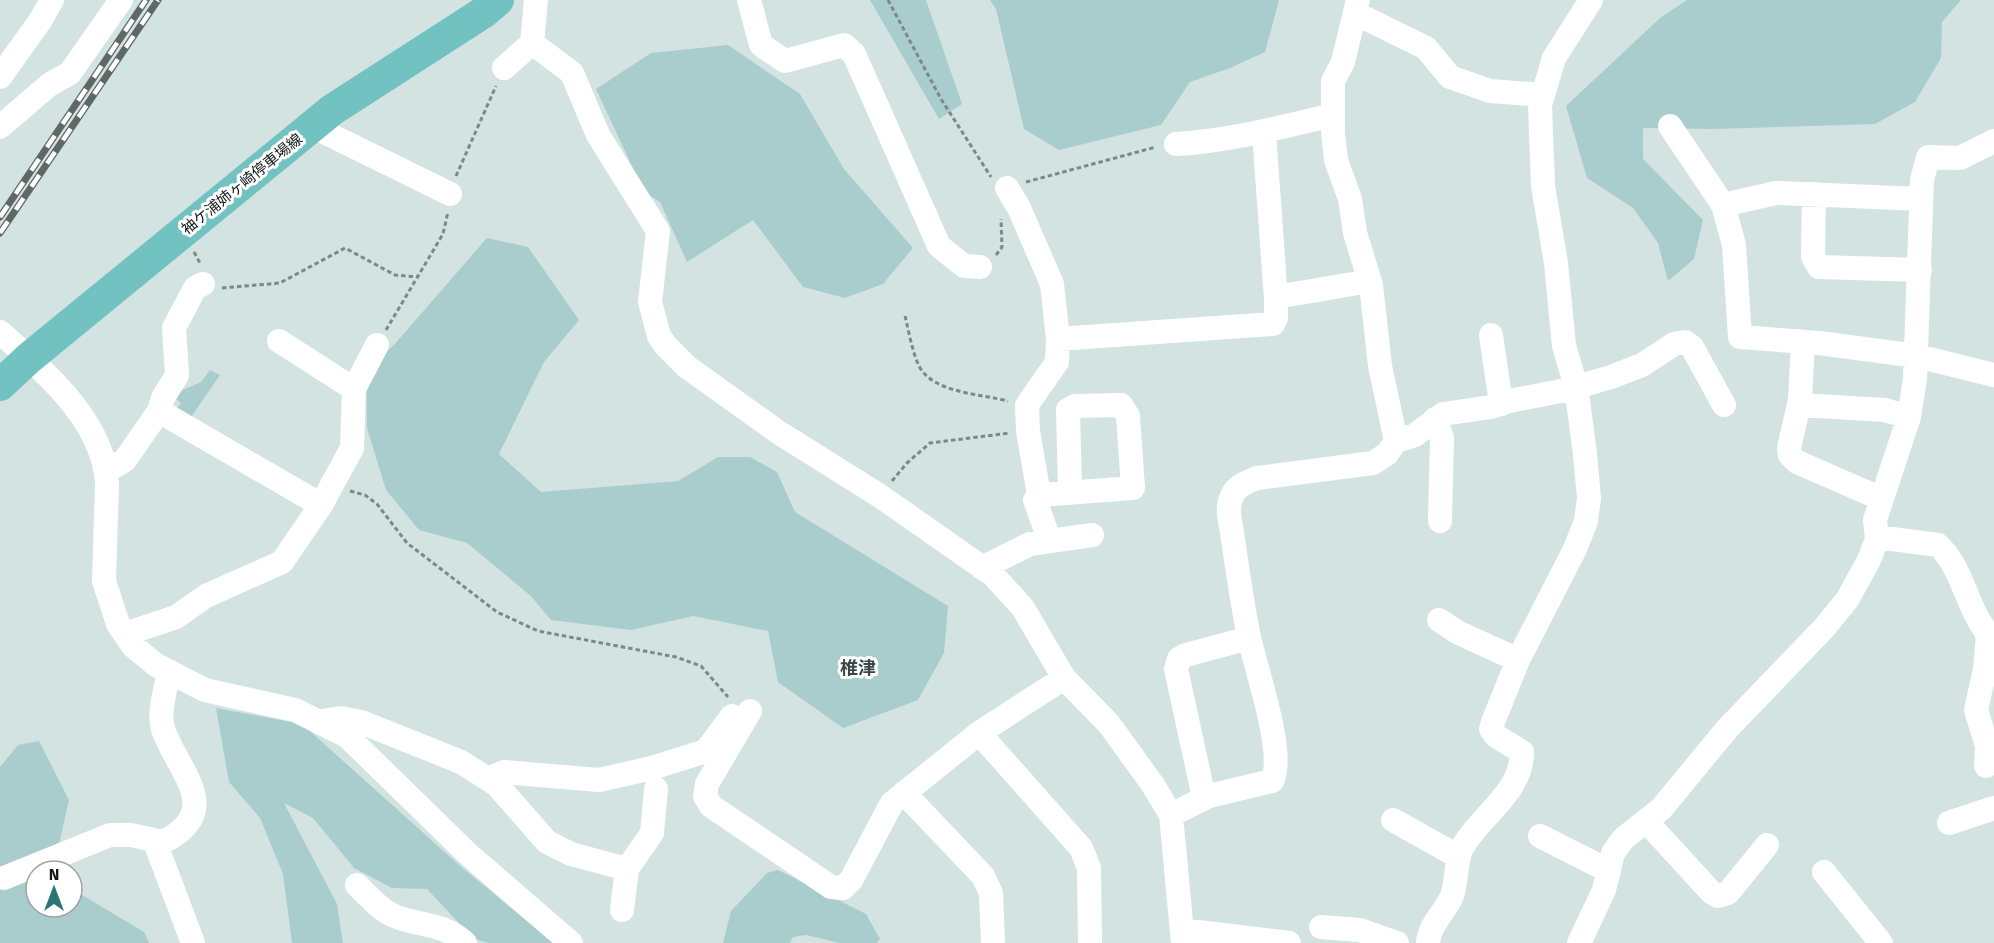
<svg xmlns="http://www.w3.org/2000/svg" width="1994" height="943" viewBox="0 0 1994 943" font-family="'Fira Sans','Noto Sans JP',sans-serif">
<rect width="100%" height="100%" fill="#d3e3e2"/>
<path fill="#a9cdcc" d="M870,0H926L962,104L939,119Z
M990,0H1279L1265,52L1230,68L1190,82L1161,125L1059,150L1024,129L996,9Z
M1687,0H1961L1942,22L1941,58L1915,102L1875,124L1713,129L1643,128V159L1703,220L1694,259L1668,281L1658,243L1633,208L1587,178L1566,106L1660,18Z
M728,45L800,94L844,169L913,248L883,284L845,298L803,287L753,220L687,262L660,202L644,192L596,89L651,53Z
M487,238L528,247L579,320L544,362L499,454L541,492L678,481L718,457H750L777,472L795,512L948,606L944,653L918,700L843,728L778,682L768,631L693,616L631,630L551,620L531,596L467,543L419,530L386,490L367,428L366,367L393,346Z
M210,370L220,375L187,423L172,415L181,403L171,395L201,382Z
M216,708L302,724L458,864L553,943H489L474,939L427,889L392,888L354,868L313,818L284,803L337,904L343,943H292L283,874L260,818L229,782Z
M39,741L69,800L53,871H36V907H72V889L144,932L149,943H0V767L18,745Z
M778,870L866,914L880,939L877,943H840L806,935L793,937L790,943H723L731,911L767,873Z"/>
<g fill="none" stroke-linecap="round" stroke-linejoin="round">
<path stroke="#7d8888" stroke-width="3" stroke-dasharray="4.5 3" stroke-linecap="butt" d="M888,0L941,99L991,177
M456,176L496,86
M1026,182L1156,147
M194,252L201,265
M996,255L1002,247L1001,219
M222,288L280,283L345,248L395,275L419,277
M905,316C909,332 912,351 919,366C933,393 981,394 1008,401
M386,330L443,234L448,212
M892,481L907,463L930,443L1010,433
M350,491L365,495L377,504L407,543L497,612L538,631L676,657L701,666L728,697"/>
<path stroke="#fff" stroke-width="24" d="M536,0L532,43L572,73L598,135L658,231L650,302L659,336L666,346L687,367L778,432L880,496L993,575L1023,608L1064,678L1109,724L1153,785L1171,815L1183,943
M749,0L761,45L785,61L844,45L854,54L939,246L964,266L980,267
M1355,13L1426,48L1450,77L1490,91L1543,95
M504,68L532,43
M0,77L40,21L52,0
M312,126L450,194
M1670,126L1723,205L1734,245L1740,337L1819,343L1917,356L1994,375
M0,127L49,85L70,73L121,0
M1176,144C1230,141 1281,127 1333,115
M1007,188L1019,208L1052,284L1058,339L1057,362L1027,405L1028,431L1039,495
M1814,194L1813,257L1819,267L1920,270
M1723,205L1776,193L1921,199
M1276,297L1370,281
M0,332C44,372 104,420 107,484L104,581L118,624L133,646L156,665L205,690L295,710L347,736L468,854L571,943
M1491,335L1501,404
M1058,339L1273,324L1276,318V299L1264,133
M279,341L354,389
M1803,342L1800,400L1789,448L1790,455L1797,462L1882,499
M1799,405L1885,410L1909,417
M159,411L163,398L177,375L174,328L195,288L203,284
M1435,419L1442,438L1440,521
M1396,441L1415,435L1443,414L1491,407L1509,401L1566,390L1611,377L1642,365L1674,344L1685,342L1692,347L1724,405
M107,471L125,460L159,411L321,505
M1877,537L1938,545C1963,568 1966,607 1988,634L1985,669L1976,710L1987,746L1986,766
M1049,539L1035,500L1039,495L1133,488L1128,416L1121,405L1075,406L1068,410L1070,491
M982,568L1030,544L1092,535
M1439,620L1457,632L1518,660
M125,634L176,617L206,596L282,562L321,505L352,448L354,389L377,345
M750,711L707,784L705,796L711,806L831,887L843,888L851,880L892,803L979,733L1064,678
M321,721L341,718L361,722L461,762L497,785L547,842L571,854L627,869
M979,733L1081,848L1089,868L1090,943
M488,779L504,772L599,780L652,768L706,751L732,716
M904,793L983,876L991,893L993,943
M1204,798L1176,669L1179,659L1186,655L1249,638
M1171,815L1209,796L1272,781C1286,754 1256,670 1249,637C1242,603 1237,567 1232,532C1230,521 1226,507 1232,496C1237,485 1247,482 1257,478L1373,463L1387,454L1396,441L1380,366L1371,285L1355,233L1350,199L1336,160L1333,133V81L1343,62L1358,0
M1393,820L1459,857
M1646,821L1711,892L1718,896L1728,893L1767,845
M1949,823L1994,808
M1540,836L1609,871
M155,842L193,943
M1824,872L1881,943
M4,878L110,835H131L163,842C225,811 179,772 164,732C157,714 166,689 169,671
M357,885C369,897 381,911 397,917C421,926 446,924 465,943
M622,910L627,869L652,833L656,789
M1321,927L1360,930L1397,943
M1182,930L1289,943
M1428,943C1429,925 1444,913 1451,898C1458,883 1454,864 1462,848C1480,815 1522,793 1522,752L1496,736L1491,729L1493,722L1518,660L1575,549L1586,521L1589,498L1585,454L1576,386L1564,346L1556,263L1543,186L1540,105L1554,58L1591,0
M1579,943L1604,890L1613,853L1623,839L1661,809L1727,729L1824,628L1847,600L1869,560L1877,539L1875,520L1909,417L1915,379L1922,180L1928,157L1960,158L1994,141"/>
<path stroke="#72c2c1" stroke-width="32" d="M0,385L29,358L332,110L484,12L498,0"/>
<g stroke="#5e6867" stroke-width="7">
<path id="rail" d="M0,217L146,0
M0,233L158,0"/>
</g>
<use href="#rail" stroke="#fff" stroke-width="4.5" stroke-dasharray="14" stroke-linecap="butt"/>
</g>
<g text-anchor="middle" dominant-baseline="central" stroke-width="6" stroke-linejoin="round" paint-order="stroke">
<g font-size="15" fill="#121717" stroke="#fff">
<text transform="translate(242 184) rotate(-39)">袖ケ浦姉ヶ崎停車場線</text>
</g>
<g font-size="18" font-weight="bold" fill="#3c4848" stroke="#fff">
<text x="858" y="668">椎津</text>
</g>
</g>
<g transform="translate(54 889)"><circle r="28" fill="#ffffff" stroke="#a0a2a2" stroke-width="1.5"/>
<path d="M0-4.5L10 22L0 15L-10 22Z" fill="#2b7573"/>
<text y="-9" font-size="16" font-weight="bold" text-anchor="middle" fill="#121717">N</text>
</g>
</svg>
